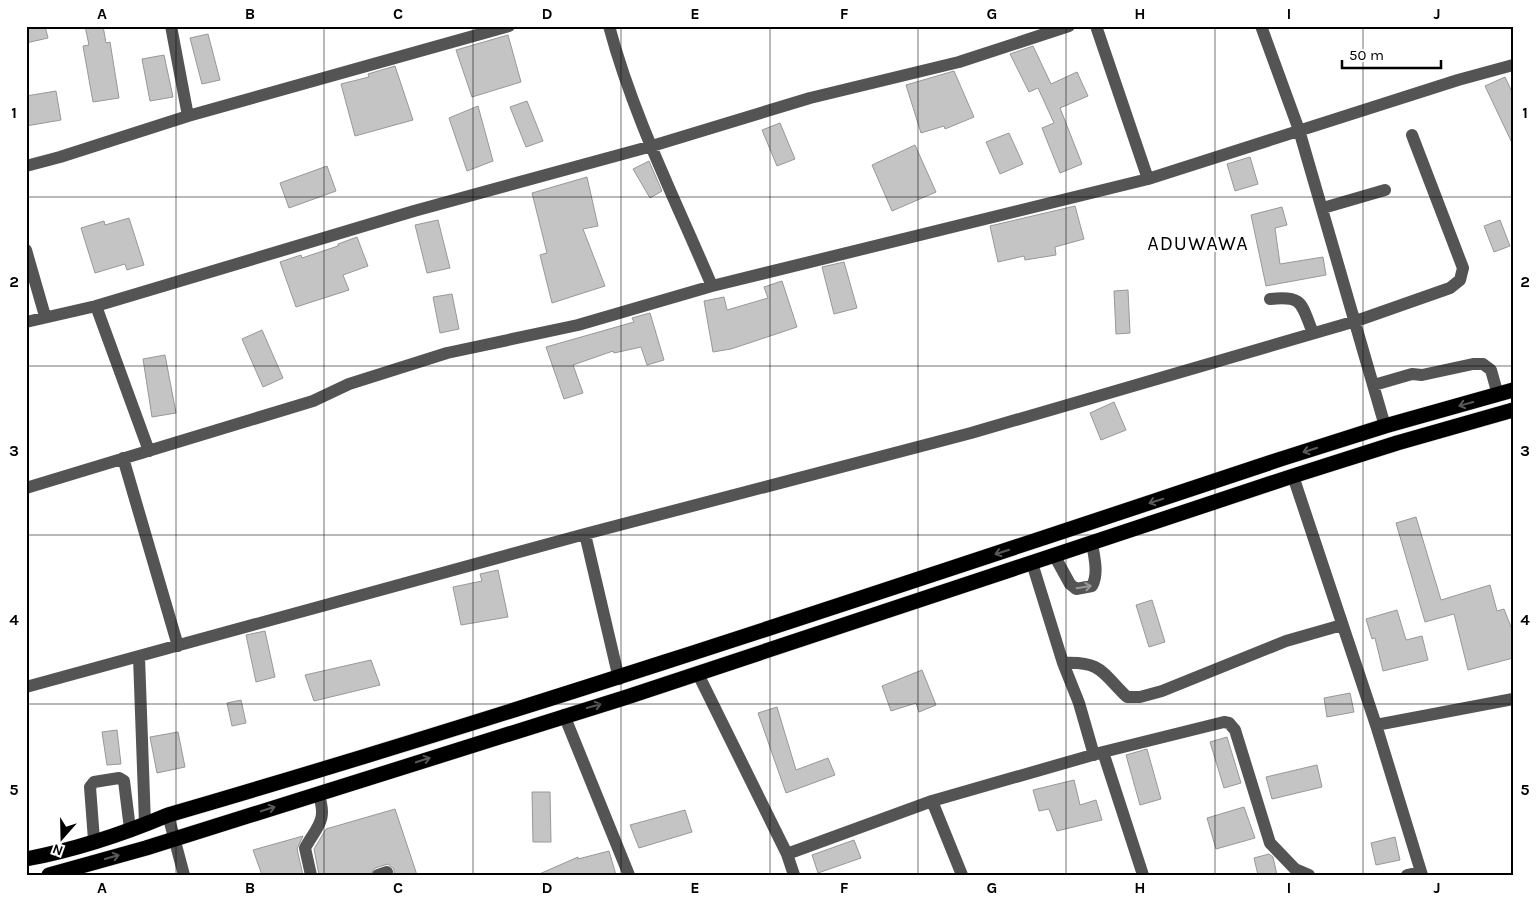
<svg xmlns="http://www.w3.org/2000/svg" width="1539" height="901" viewBox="0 0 1539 901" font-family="Karla,sans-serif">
<rect width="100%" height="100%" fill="#fff"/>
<path fill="#c4c4c4" stroke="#989898" d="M26,26H45L48,38L26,43Z
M85,26H103L106,43L110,42L119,98L93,102L83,46L89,45Z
M208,34L220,80L202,84L190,38Z
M508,35L521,82L472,97L456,50Z
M1033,46L1051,84L1077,72L1088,96L1060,108L1082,164L1060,173L1042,128L1054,123L1038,88L1029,92L1010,54Z
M164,55L173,97L150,101L142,59Z
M395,66L413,120L355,136L341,84L369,77L368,74Z
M954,71L974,117L945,129L944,126L921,133L906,85Z
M1505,77L1513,94V145L1485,86Z
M56,91L61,120L26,126V96Z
M527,101L543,141L526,147L510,107Z
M478,106L493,161L467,171L449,118Z
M780,123L795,159L777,166L762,130Z
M1009,133L1023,164L1000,174L986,142Z
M915,145L936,192L892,211L872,165Z
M1250,157L1258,184L1235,191L1227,164Z
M649,161L662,191L650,198L633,169Z
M327,166L336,191L289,208L280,183Z
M587,177L598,226L583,229L605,286L552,303L540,255L547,253L532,193Z
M1075,206L1084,239L1055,247L1056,255L1025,260L1024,256L998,262L990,226Z
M1282,207L1287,225L1275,228L1280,264L1323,257L1326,275L1266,286L1251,215Z
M129,218L144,265L127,270L125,264L95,273L81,228L104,221L105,225Z
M438,220L450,268L427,273L415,225Z
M1500,220L1510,246L1494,252L1484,226Z
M357,237L368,266L343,275L349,290L296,307L280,262L301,255L302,258L338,246V244Z
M844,262L857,308L834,314L822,267Z
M782,281L797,327L731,349L713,352L704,301L724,297L727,310L768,298L764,287Z
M1128,290L1130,333L1116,334L1114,291Z
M452,294L459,329L440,333L433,297Z
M650,313L664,360L647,365L641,347L614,353L613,351L573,365L583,393L564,399L546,347L634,322L632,318Z
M262,330L283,378L263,387L242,339Z
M165,355L176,413L152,417L143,359Z
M1114,402L1126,430L1101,440L1090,413Z
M1416,517L1441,600L1490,585L1497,611L1504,609L1513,632V658L1468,670L1454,614L1425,622L1396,523Z
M498,570L508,617L461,625L453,587L482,581L480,574Z
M1152,600L1165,642L1149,647L1136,605Z
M1397,610L1406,640L1422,636L1428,660L1383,671L1375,638L1372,639L1366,619Z
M265,631L275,677L256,682L246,635Z
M371,660L380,685L314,701L305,675Z
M922,670L936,705L919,712L916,703L891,711L882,686Z
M1350,693L1354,712L1327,717L1324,698Z
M241,700L246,723L232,726L227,703Z
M777,707L796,770L828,758L835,775L786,793L758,713Z
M117,730L121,764L107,765L102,732Z
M178,732L185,767L157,773L150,737Z
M1227,737L1241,783L1224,788L1210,742Z
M1147,749L1161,799L1140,805L1126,755Z
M1317,765L1322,787L1272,799L1266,777Z
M1074,780L1080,805L1096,800L1102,820L1057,831L1049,809L1039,811L1033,790Z
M532,792H550L551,842H533Z
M1244,807L1255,838L1216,849L1207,818Z
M395,809L417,875H394V869L388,864L375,868L370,875H319L314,849L326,829Z
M685,810L692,832L639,848L630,825Z
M303,836L297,849L303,875H262L253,850Z
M1395,837L1400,860L1376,865L1371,843Z
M854,840L861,858L818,873L812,855Z
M609,851L616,875H537L578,857V859Z
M1269,854L1273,857L1277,875H1258L1254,858Z"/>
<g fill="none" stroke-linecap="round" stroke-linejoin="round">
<g stroke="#dbdbdb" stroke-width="16">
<path id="highway" d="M26,859C74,850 123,834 168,815C543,706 913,581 1284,458L1385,426L1513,390
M49,875L146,848L627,697L1293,476L1397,443L1513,410"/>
</g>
<path stroke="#545454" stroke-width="12" d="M171,26L188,116
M609,26C633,116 676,201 712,286
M1096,26L1148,179
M1261,26L1299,130L1385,426
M26,166L60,157L188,116L509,26
M1323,208L1385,190
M26,250L45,316
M1270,299C1304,295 1301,304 1313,333
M96,306L149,451
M26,322L96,306L414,211L652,146L810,98L959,62L1069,26
M1374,385L1412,374L1422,375L1473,364H1483L1491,370L1498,395
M123,458L178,646
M1293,476L1376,725L1422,875
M26,488L313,401L349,384L447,353L578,325L712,286L1148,179L1458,80L1513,65
M585,534L619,679
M1054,555L1070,584L1076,589L1092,586C1099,573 1094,557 1092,543
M1032,563L1063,663L1079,703L1094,755
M139,657L145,824
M1063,663C1102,661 1102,673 1127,697H1140L1162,691L1286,641L1342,625
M698,674L787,854L794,875
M26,687L585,534L971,433L1356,321L1450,288L1460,280L1463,268L1412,135
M564,715L629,875
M1376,725L1513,699
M1103,752L1143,875
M932,801L962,875
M168,815L184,875
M94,840L90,787L94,782L119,778L124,781L130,829
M787,854L932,801L1103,752L1224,722L1229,723L1235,730L1270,843L1295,869L1309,875
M311,875L305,848C318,825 328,820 318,793
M378,875L387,872
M1407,875L1421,872"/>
<use href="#highway" stroke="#000" stroke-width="15"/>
</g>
<defs><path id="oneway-shaft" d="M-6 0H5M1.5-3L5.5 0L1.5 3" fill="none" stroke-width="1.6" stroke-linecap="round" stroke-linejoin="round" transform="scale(1.25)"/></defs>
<g stroke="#595959">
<use href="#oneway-shaft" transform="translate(1466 404) rotate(165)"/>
<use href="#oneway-shaft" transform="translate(1310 450) rotate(162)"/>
<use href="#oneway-shaft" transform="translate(1156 501) rotate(162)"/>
<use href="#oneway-shaft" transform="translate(1002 552) rotate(162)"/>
<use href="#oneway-shaft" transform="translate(594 706) rotate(-16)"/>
<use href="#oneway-shaft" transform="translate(423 760) rotate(-18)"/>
<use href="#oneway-shaft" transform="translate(268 809) rotate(-18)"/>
<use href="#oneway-shaft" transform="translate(112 857) rotate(-16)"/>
</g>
<use stroke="#989898" href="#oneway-shaft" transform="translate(1084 587) rotate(-9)"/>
<path fill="none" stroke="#000" stroke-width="1" stroke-opacity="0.55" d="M176,26V875M324,26V875M473,26V875M621,26V875M770,26V875M918,26V875M1066,26V875M1215,26V875M1363,26V875M26,197H1513M26,366H1513M26,535H1513M26,704H1513"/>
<g text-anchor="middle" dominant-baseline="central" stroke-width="4" stroke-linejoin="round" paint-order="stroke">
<g font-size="20" letter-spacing="1" fill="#000" stroke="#fff">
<text x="1198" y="243">ADUWAWA</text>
</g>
</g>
<rect width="1539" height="901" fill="none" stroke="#ffffff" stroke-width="55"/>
<g transform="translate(62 838) rotate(200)" stroke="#ffffff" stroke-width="4" paint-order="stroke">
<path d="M0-4L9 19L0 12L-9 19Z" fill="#000000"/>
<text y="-8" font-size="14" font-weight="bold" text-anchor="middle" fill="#000000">N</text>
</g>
<path d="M1342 60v8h99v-8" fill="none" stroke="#000000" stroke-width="2.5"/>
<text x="1349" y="60" font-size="15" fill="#000000" stroke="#ffffff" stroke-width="4" paint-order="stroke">50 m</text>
<rect x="28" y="28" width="1484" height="846" fill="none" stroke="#000" stroke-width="2"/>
<g font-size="16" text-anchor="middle" font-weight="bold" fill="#000">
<text x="102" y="19">A</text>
<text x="250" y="19">B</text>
<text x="398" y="19">C</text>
<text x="547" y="19">D</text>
<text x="695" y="19">E</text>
<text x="844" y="19">F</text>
<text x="992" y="19">G</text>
<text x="1140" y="19">H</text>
<text x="1289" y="19">I</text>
<text x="1437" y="19">J</text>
<text x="14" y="118">1</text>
<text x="1525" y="118">1</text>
<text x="14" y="287">2</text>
<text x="1525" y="287">2</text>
<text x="14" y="456">3</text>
<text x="1525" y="456">3</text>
<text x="14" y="625">4</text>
<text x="1525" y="625">4</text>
<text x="14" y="795">5</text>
<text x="1525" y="795">5</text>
<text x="102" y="893">A</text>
<text x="250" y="893">B</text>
<text x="398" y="893">C</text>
<text x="547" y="893">D</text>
<text x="695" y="893">E</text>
<text x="844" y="893">F</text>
<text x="992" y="893">G</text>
<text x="1140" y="893">H</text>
<text x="1289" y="893">I</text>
<text x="1437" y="893">J</text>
</g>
</svg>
